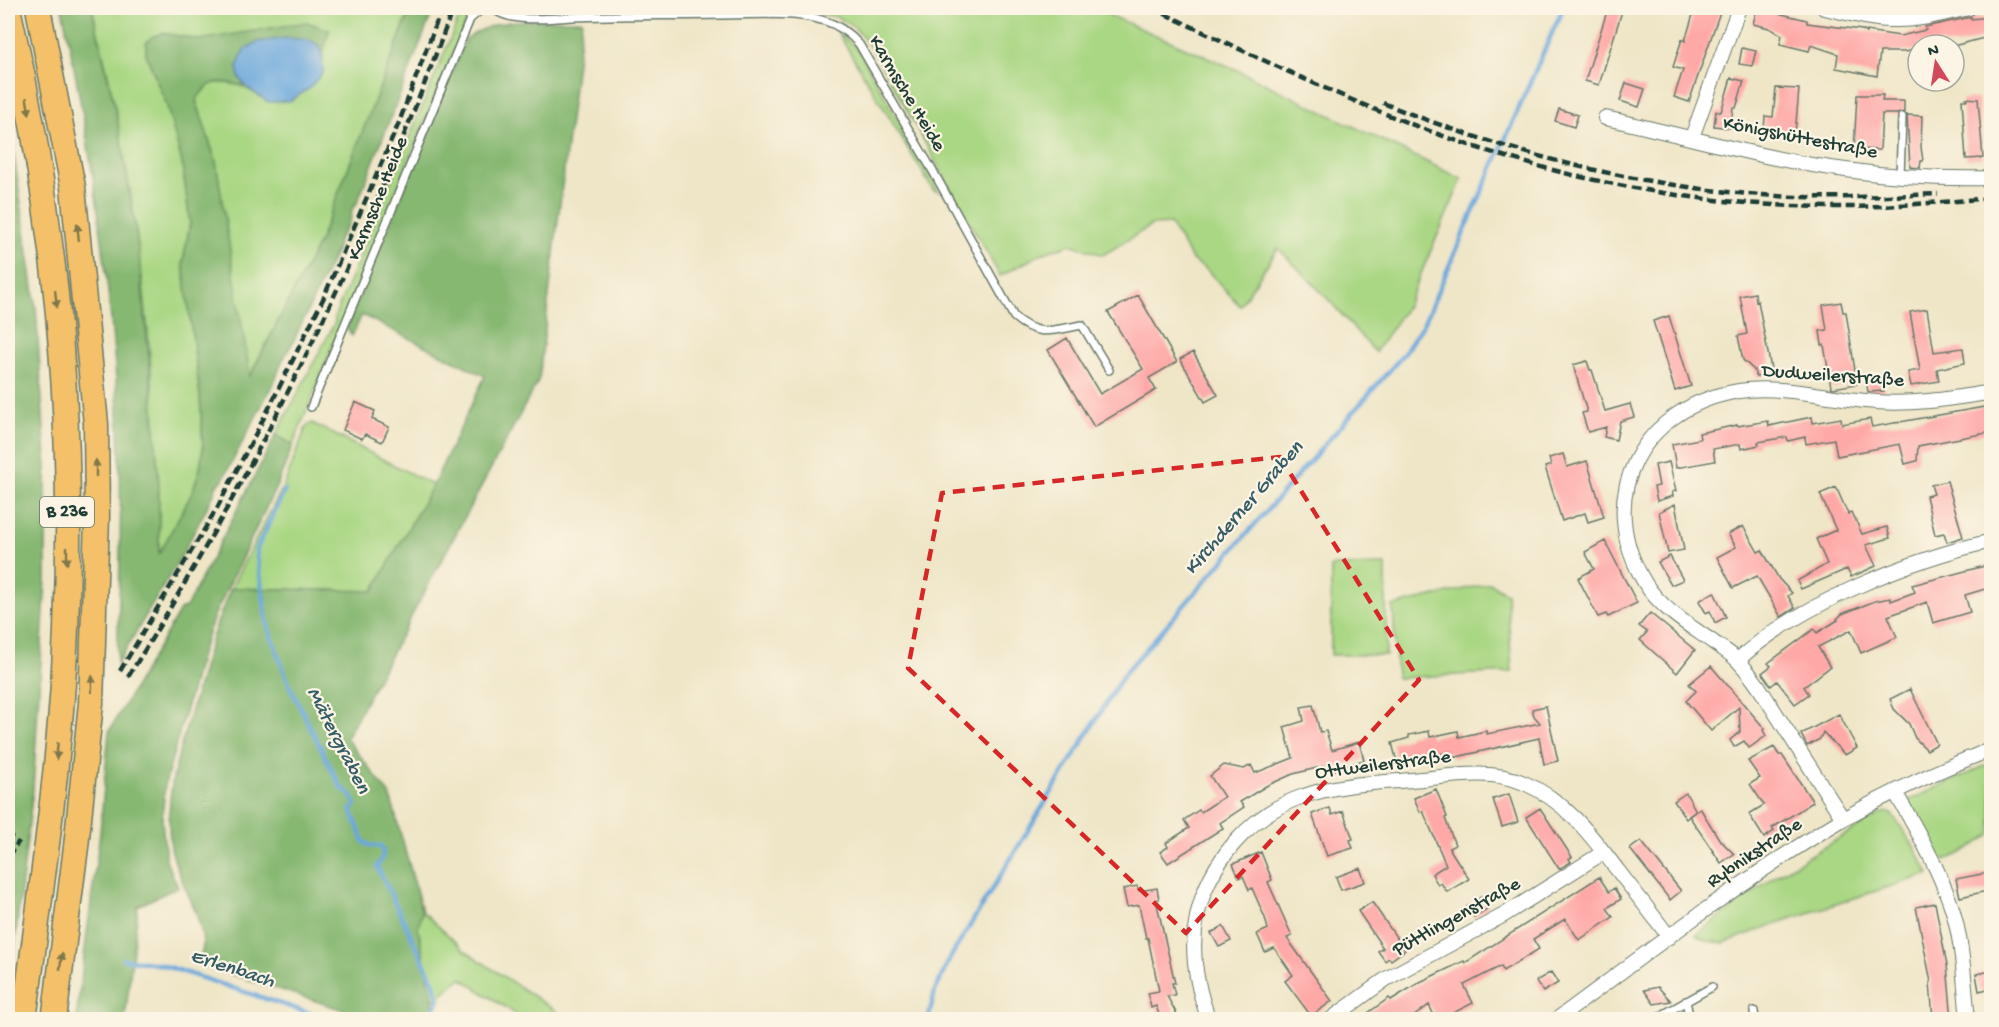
<svg xmlns="http://www.w3.org/2000/svg" width="1999" height="1027" viewBox="0 0 1999 1027" font-family="'Gochi Hand',sans-serif">
<rect width="100%" height="100%" fill="#fcf5e5"/>
<filter id="ink" filterUnits="userSpaceOnUse"><feTurbulence type="fractalNoise" baseFrequency=".0167" numOctaves="2"/><feDisplacementMap in="SourceGraphic" scale="12" xChannelSelector="R" yChannelSelector="G"/><feConvolveMatrix kernelMatrix="1 2 1 2 8 2 1 2 1" color-interpolation-filters="sRGB"/></filter>
<filter id="wash" filterUnits="userSpaceOnUse"><feTurbulence type="fractalNoise" baseFrequency=".008" numOctaves="4" result="noise"/><feDisplacementMap in="SourceGraphic" scale="24" xChannelSelector="R" yChannelSelector="G"/><feGaussianBlur stdDeviation="1.35" result="paint"/><feColorMatrix in="noise" values="0 0 0 0 0 0 0 0 0 0 0 0 0 0 0 0 0 1.4 0 .05"/><feComposite in="paint" operator="in"/></filter>
<g filter="url(#wash)">
<rect width="100%" height="100%" fill="#efe6c8"/>
<path fill="#aad784" stroke="#648a5c" stroke-width="1.5" d="M92,8H411L320,240L249,377L216,162L196,100L206,85C233,78 247,88 268,102L323,72V52L329,30L246,34L199,40L163,33L146,54L167,106L182,162L190,223L183,263L200,395L203,448L200,469L192,493L158,556C159,411 145,265 118,123C111,84 101,46 92,8Z
M463,8L473,10L465,24L367,259L293,445L276,435L335,322V316Z
M505,8H1009L1012,10L1017,8H1093L1235,69L1462,179L1406,308L1375,352L1327,298L1278,248L1240,306L1206,269L1193,261L1170,224L1152,225L1103,255L1070,244L1041,254L1000,276L873,50L855,28L837,17L799,11L601,8L518,12Z
M837,31L857,48L939,192L933,190Z
M312,423L433,485L373,591L231,588L285,483L306,427Z
M1386,565V655H1331V566Z
M1490,583L1507,594L1512,672L1397,678L1393,606Z
M1991,763V834C1975,845 1959,858 1938,861L1907,801Z
M1887,812L1892,814L1913,845L1929,874L1783,921L1724,943L1706,941L1696,935L1777,875L1880,814Z
M422,911L465,951L568,1019H523L461,978L433,1001L418,929Z"/>
<path fill="#87b872" stroke="#537a53" stroke-width="1.5" d="M62,8H92L118,122L138,244L153,402L159,485V554L192,493L200,469L203,448L200,395L183,263L190,223L182,162L167,106L146,54V43L152,37L163,33L199,40L307,22L329,30L323,52L318,44L244,50C237,65 235,71 245,86C218,82 213,76 196,100L216,162L250,376L320,240L411,8H434L357,203L352,209C352,219 346,231 338,239L337,249L293,342L282,361L276,378L222,481L216,486L214,494L183,553L117,664C120,574 123,485 117,395C109,264 89,136 62,8Z
M582,20L539,379L346,738L390,795L422,911L418,929L437,1019H372L199,964C200,957 204,948 203,942C200,908 177,880 171,847C163,796 180,749 194,700C205,662 215,624 231,588L373,591L433,485L485,376L362,315L352,336L347,328L466,39C499,14 542,21 582,20Z
M8,114L36,308L46,461V578L33,789L8,999Z
M276,435L293,445L277,485L214,616L202,651L165,784L162,821L166,860L178,887L138,906L125,1019H76L100,832L109,731L180,610L187,606Z"/>
<path fill="#6aa7dc" stroke="#447288" stroke-width="1.5" d="M286,38C316,40 323,39 323,72L310,88L290,101L268,102L245,86L239,77L237,67L244,50L257,42Z"/>
<g fill="none" stroke-linecap="round" stroke-linejoin="round">
<path stroke="#6aa7dc" stroke-width="4.5" d="M285,490L256,550L268,627L290,687L340,786L351,795L356,805L351,810L364,842L371,846H381C385,853 382,860 377,866L433,981L439,1000L428,1020
M123,959L158,964L175,969L330,1020
M928,1020L935,991L950,958L1124,674L1403,355L1424,323L1563,8"/>
</g>
<g id="blocks">
<path fill="#fea8a7" d="M1608,8H1623L1599,85L1585,81Z
M1695,8H1715L1720,12L1689,102L1674,97L1683,70L1673,67L1682,39L1685,41Z
M1757,8L1807,20V23L1862,30L1867,33V31L1900,36L1926,30L1925,27L1971,17V19L1992,17V34H1987L1988,37L1957,45H1943V43L1918,45V49L1905,52H1880L1877,76L1836,68L1838,54L1811,45L1809,51L1780,44L1782,35L1769,28L1753,24Z
M1742,48L1756,51L1752,66L1739,64Z
M1731,78L1744,81L1736,108L1733,107L1731,128L1714,126L1716,111L1721,112Z
M1626,83L1645,89L1639,107L1620,101Z
M1776,88L1799,89L1795,134L1764,130L1765,116L1773,117Z
M1857,95H1883L1882,101H1904V112L1897,114H1882L1880,150L1854,149Z
M1966,98L1978,99L1983,158L1966,159L1962,100H1967Z
M1559,109L1578,115L1574,127L1555,121Z
M1907,115L1922,116L1921,147L1923,161H1921L1920,168L1910,167Z
M1755,293L1756,302L1758,301L1772,374L1756,377L1754,370L1743,360L1738,336L1747,334L1740,296Z
M1138,295L1177,362L1149,378L1156,390L1094,427L1048,350L1067,338L1100,394L1143,369L1108,312Z
M1841,302L1843,312H1846L1857,384L1833,388L1831,387L1824,345H1822L1820,331L1827,330L1823,305Z
M1927,309L1934,352L1963,348L1965,363L1937,369L1939,381L1911,386L1908,372L1920,370L1910,312Z
M1669,316L1691,386L1675,391L1653,321Z
M1193,352L1218,395L1205,402L1180,359Z
M1587,361L1590,370H1592L1605,411L1630,404L1634,417L1620,421L1616,440L1604,437L1606,427L1588,432L1582,413L1587,412L1573,365Z
M1881,376L1884,391L1868,392L1866,379Z
M355,402L375,411L372,419L389,427L382,442L365,434L362,439L343,430Z
M1990,406L1992,432L1918,446L1917,461L1905,464L1900,444L1837,456L1834,439L1806,444L1805,437L1788,441L1787,437L1758,442L1759,445L1741,449L1740,444L1713,449L1715,461L1676,468L1672,444L1700,439L1699,433L1737,425V426L1768,421L1769,426L1812,417L1813,423L1841,418L1842,424L1870,419L1872,427Z
M1563,454L1567,467L1587,461L1604,517L1588,522L1585,513L1562,521L1545,467L1551,465L1549,458Z
M1669,462L1676,491L1672,492L1673,496L1657,501L1654,487L1659,486L1655,465Z
M1947,481L1963,537L1947,542L1944,533L1935,535L1926,496L1934,494L1931,485Z
M1836,487L1848,514L1852,512L1862,534L1887,527L1890,538L1866,545L1876,566L1851,577L1847,569L1801,589L1797,581L1827,564L1816,539L1836,530L1820,494Z
M1675,504L1684,550L1668,553L1659,512Z
M1743,526L1758,552L1762,550L1779,579L1792,593L1788,596L1795,608L1781,617L1757,576L1733,588L1717,557L1736,547L1728,534Z
M1605,541L1637,603L1608,617L1606,614L1598,617L1578,578L1594,569L1585,552Z
M1670,556L1683,580L1671,585L1658,562Z
M1992,564V587L1965,595L1970,612L1933,623L1927,602L1888,616L1897,637L1861,653L1851,630L1818,647L1830,667L1804,687L1809,694L1795,704L1777,681L1771,686L1762,673L1771,666L1768,663L1814,629L1817,633L1838,620L1837,619L1842,614L1875,601L1890,598L1891,601L1915,592L1912,585Z
M1714,592L1726,617L1715,623L1710,611L1706,613L1699,601Z
M1650,613L1695,650L1677,673L1640,640L1647,632L1639,626Z
M1711,666L1765,729L1763,730L1766,736L1749,748L1744,741L1734,747L1730,740L1740,732L1739,707L1711,731L1686,701L1696,691L1689,684Z
M1910,689L1937,744L1927,750L1915,738L1909,724L1894,709L1890,699Z
M1313,705L1320,732L1326,731L1332,750L1359,742L1364,760L1326,771L1325,766L1293,774L1266,786L1240,802L1244,807L1220,823L1223,828L1168,863L1160,852L1168,847L1166,843L1189,828L1184,820L1199,810L1201,812L1224,797L1210,776L1224,765L1244,769L1251,765L1255,773L1293,758L1284,727L1304,721L1301,707Z
M1546,706L1558,761L1544,764L1539,738L1452,758L1451,752L1397,762L1392,743L1409,738V735L1429,731L1430,737L1458,731L1459,737L1486,731L1487,734L1540,723L1534,716L1532,709Z
M1839,714L1857,748L1845,755L1823,732L1820,739L1807,746L1801,734Z
M1774,747L1779,755H1782L1813,802L1772,828L1774,831L1764,838L1749,814L1764,805L1750,784L1760,778L1748,761Z
M1436,789L1447,817L1445,818L1455,845L1449,848L1469,879L1447,892L1441,883L1438,885L1432,874L1446,865L1423,811L1420,812L1414,798Z
M1686,793L1696,811L1686,819L1674,801Z
M1509,794L1518,822L1502,827L1493,799Z
M1330,808L1332,815L1343,811L1353,839L1350,840L1353,848L1327,856L1312,814Z
M1540,808L1572,857L1569,859L1571,862L1559,869L1526,817Z
M1700,808L1719,839L1734,854L1721,863L1689,816Z
M1641,841L1681,891L1670,900L1630,849Z
M1261,852L1272,880L1268,882L1292,936L1287,938L1332,1001L1311,1016L1285,981L1293,975L1274,948L1265,952L1257,934L1268,929L1265,918L1252,888L1249,890L1243,876L1239,878L1233,864Z
M1360,868L1365,882L1341,890L1336,877Z
M1992,872V890L1960,897L1956,879Z
M1599,877L1609,892L1614,888L1621,899L1607,908L1613,917L1579,940L1565,919L1554,926L1533,939L1539,949L1503,971L1501,966L1464,985L1473,1003L1439,1020H1436L1429,1005L1409,1020H1358L1389,998L1391,1000L1420,982L1464,961L1465,963Z
M1137,886L1139,891L1157,888L1159,899L1156,900L1175,983H1172L1175,995L1167,996L1180,1020H1161L1156,1006L1151,1008L1148,993L1159,991L1148,938H1146L1139,905L1127,907L1123,889Z
M1481,897L1488,908L1474,917L1467,907Z
M1372,902L1405,950L1391,960L1389,958L1385,961L1378,951L1383,948L1358,911Z
M1935,903L1947,965L1952,1020H1933L1930,982H1931L1916,907Z
M1223,926L1231,941L1219,947L1211,933Z
M1992,971V988L1979,991L1976,974Z
M1551,972L1558,983L1543,992L1536,981Z
M1658,987L1671,1001L1654,1004L1644,990Z"/>
</g>
</g>
<g filter="url(#ink)">
<use href="#blocks" fill-opacity="0" stroke="#687868" stroke-width="1.5"/>
<g fill="none" stroke-linecap="round" stroke-linejoin="round">
<g stroke="#687868" stroke-width="10">
<path id="lane" d="M493,8C509,24 551,18 573,17C622,15 671,16 720,15C754,15 792,11 825,21C839,25 849,33 859,44L938,180L1014,317C1038,338 1053,330 1082,325L1109,370
M1900,176L1902,117
M311,407L470,19L483,8
M1686,1001L1690,1020
M1754,1011L1755,1020
M1655,1019L1712,987"/>
</g>
<g stroke="#687868" stroke-width="16">
<path id="street" d="M1824,8C1847,13 1871,20 1894,20C1919,21 1945,13 1969,8
M1605,118C1684,135 1765,160 1846,170C1894,177 1942,179 1992,178
M1692,137L1739,8
M1738,660C1799,604 1911,559 1992,541
M1895,792C1916,828 1937,865 1951,905C1963,941 1964,982 1968,1020
M1843,819C1822,786 1801,753 1780,720C1767,700 1755,678 1738,661C1731,653 1721,648 1713,642C1689,625 1660,608 1645,583C1592,496 1643,406 1739,391C1777,385 1827,397 1865,401C1908,406 1950,399 1992,392
M1209,1020C1197,988 1190,951 1197,917C1208,863 1251,813 1304,796C1338,784 1376,783 1412,780C1449,777 1489,768 1524,783C1566,800 1593,838 1619,872C1636,894 1653,915 1669,937
M1330,1020L1386,979L1504,915L1604,852
M1556,1020C1650,951 1743,878 1843,819C1891,792 1941,769 1992,749"/>
</g>
<g stroke="#687868" stroke-width="27">
<path id="highway" d="M8,8C55,210 75,420 66,628C61,759 41,889 24,1020
M38,8L73,187L96,424L97,517L91,703L76,847L54,1020"/>
</g>
<use href="#lane" stroke="#fff" stroke-width="7"/>
<use href="#street" stroke="#fff" stroke-width="14"/>
<use href="#highway" stroke="#f4c16a" stroke-width="24"/>
<path stroke="#1f3d34" stroke-width="4.5" stroke-dasharray="9 4.5" stroke-linecap="butt" d="M1152,8C1260,58 1367,112 1481,149C1600,188 1726,208 1851,207C1898,206 1945,202 1992,198
M1383,103C1516,157 1654,191 1797,197C1844,198 1891,196 1938,194
M120,671L217,508L269,408L323,299L398,125L442,8
M128,677C260,466 368,241 453,8
M8,842L12,835
M8,857L19,841"/>
</g>
<defs><path id="oneway-solid" d="M-6-.8H1V-3.2L6.5 0L1 3.2V.8H-6Z" transform="scale(1.5)"/></defs>
<g fill="#7f784c">
<use href="#oneway-solid" transform="translate(28 106) rotate(80)"/>
<use href="#oneway-solid" transform="translate(78 232) rotate(-96)"/>
<use href="#oneway-solid" transform="translate(56 299) rotate(84)"/>
<use href="#oneway-solid" transform="translate(96 468) rotate(-90)"/>
<use href="#oneway-solid" transform="translate(67 556) rotate(90)"/>
<use href="#oneway-solid" transform="translate(92 684) rotate(-88)"/>
<use href="#oneway-solid" transform="translate(57 751) rotate(95)"/>
<use href="#oneway-solid" transform="translate(61 961) rotate(-83)"/>
</g>
</g>
<path fill="none" stroke="#d62828" stroke-width="4.5" stroke-dasharray="12 8" stroke-linejoin="round" d="M1280,457L1419,680L1186,933L908,668L942,493Z"/>
<g text-anchor="middle" dominant-baseline="central" stroke-width="4.5" stroke-linejoin="round" paint-order="stroke">
<rect fill="#fcf5e5" stroke="#617469" stroke-width="1.5" x="40" y="497" width="54" height="30" rx="4.5"/>
<g font-size="18" font-weight="bold" fill="#1f3d34">
<text x="67" y="512">B 236</text>
</g>
<g font-size="20" fill="#1f3d34" stroke="#fcf5e5">
<text transform="translate(906 94) rotate(59)">Karmsche Heide</text>
<text transform="translate(1800 139) rotate(11)">Königshüttestraße</text>
<text transform="translate(379 199) rotate(-68)">Karmsche Heide</text>
<text transform="translate(1833 377) rotate(4)">Dudweilerstraße</text>
<text transform="translate(1383 766) rotate(-7)">Ottweilerstraße</text>
<text transform="translate(1755 854) rotate(-34)">Rybnikstraße</text>
<text transform="translate(1457 918) rotate(-29)">Püttlingenstraße</text>
</g>
<g font-size="21" font-style="italic" fill="#365d66" stroke="#fcf5e5">
<text transform="translate(1245 509) rotate(-49)">Kirchderner Graben</text>
<text transform="translate(337 741) rotate(63)">Mätergraben</text>
<text transform="translate(232 970) rotate(18)">Erlenbach</text>
</g>
</g>
<rect width="1999" height="1027" fill="none" stroke="#fcf5e5" stroke-width="30"/>
<g transform="translate(1936 63) rotate(348)"><circle r="28" fill="#fcf5e5" stroke="#a4ab9e" stroke-width="1.5"/>
<path d="M0-4.5L10 22L0 15L-10 22Z" fill="#d1495b"/>
<text y="-9" font-size="16" font-weight="bold" text-anchor="middle" fill="#1f3d34">N</text>
</g>
</svg>
